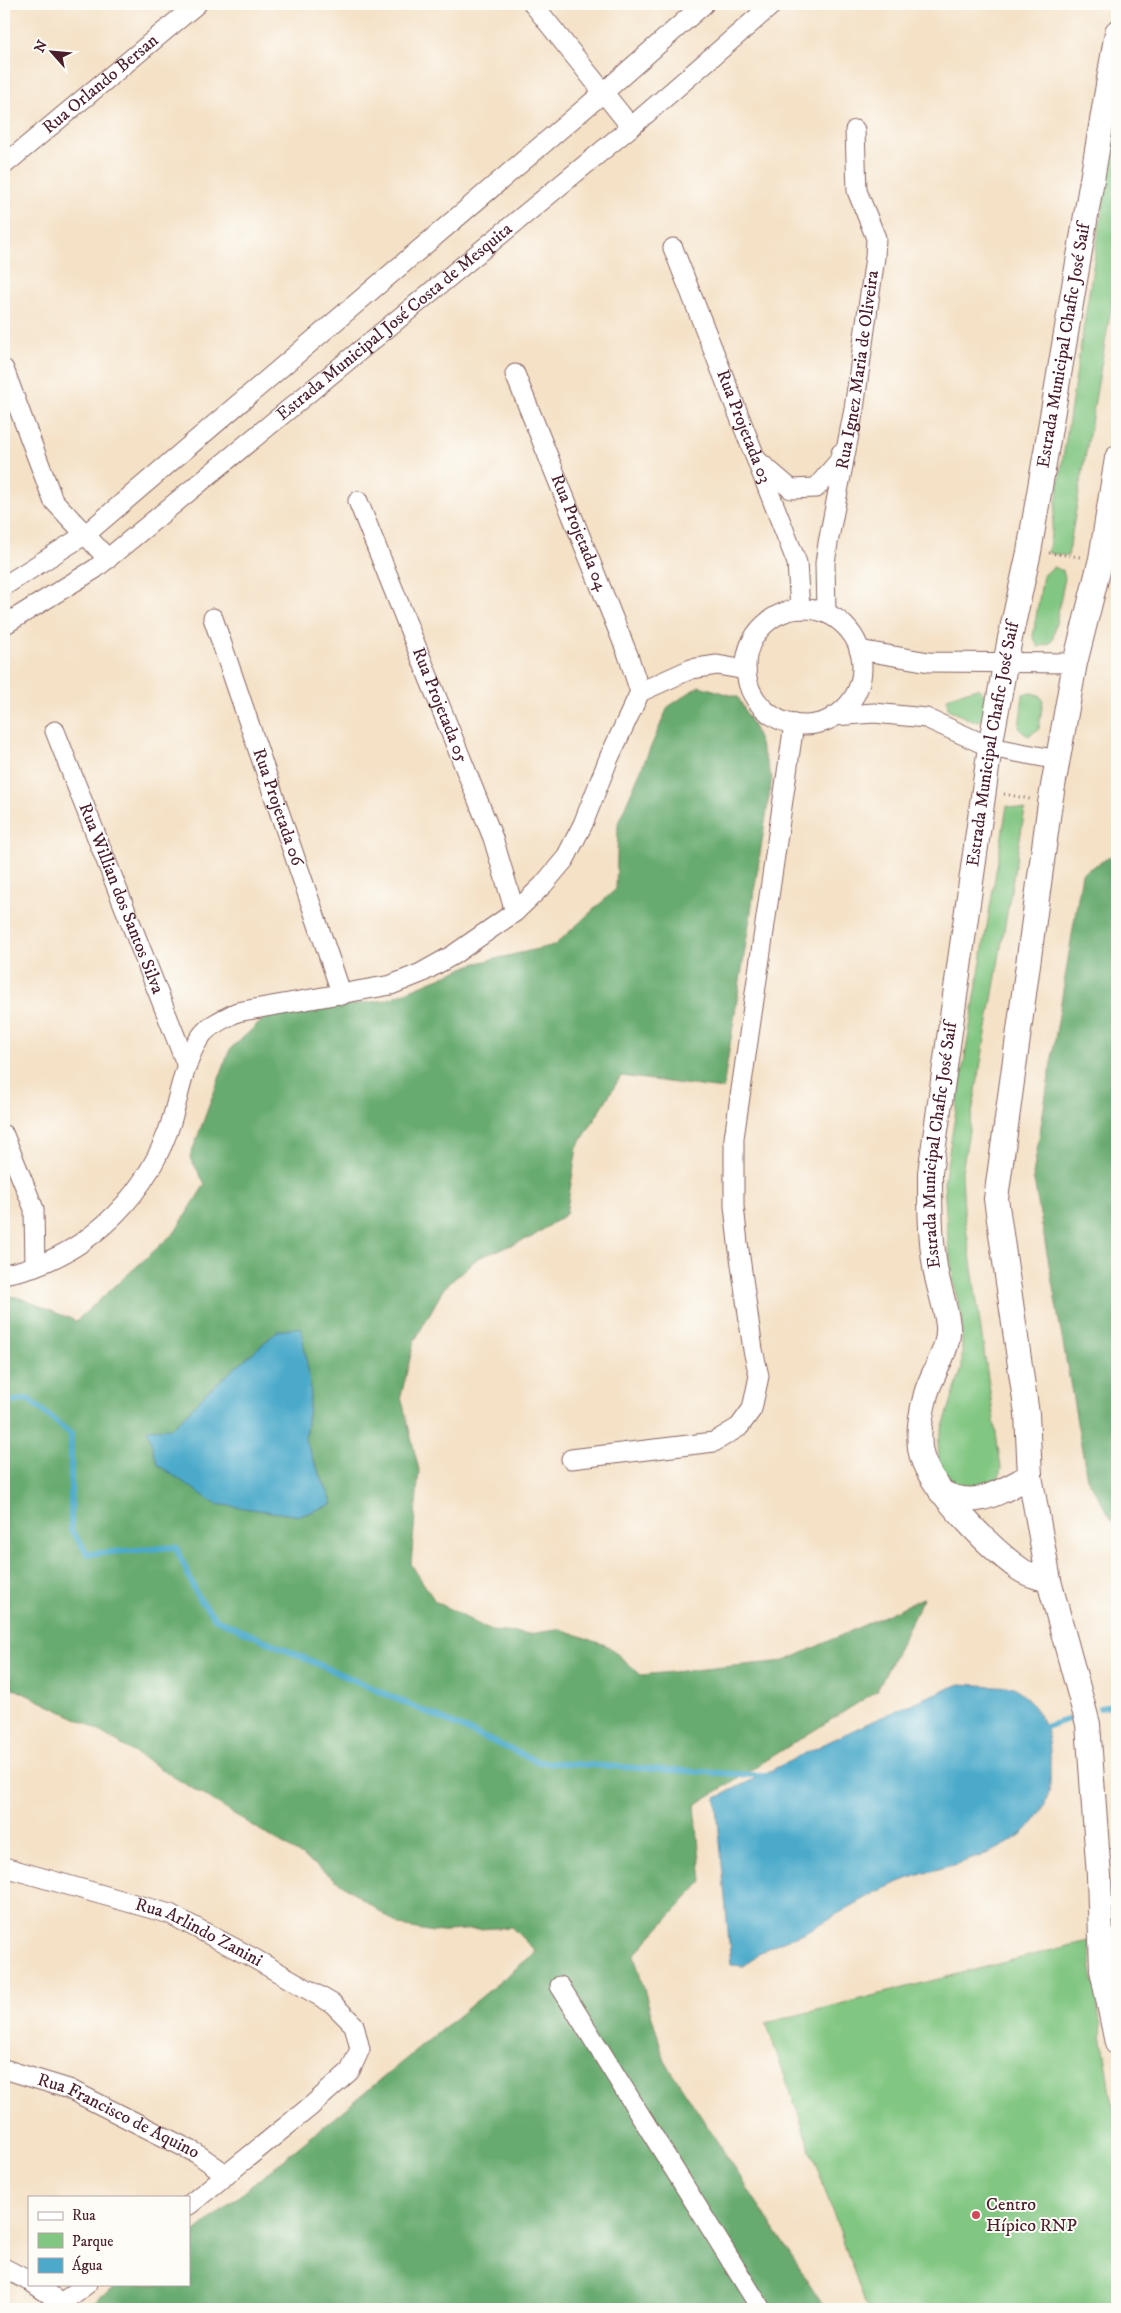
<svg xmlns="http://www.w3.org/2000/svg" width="1121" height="2313" viewBox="0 0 1121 2313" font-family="'IM FELL DW Pica',serif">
<rect width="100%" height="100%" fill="#fdfcf7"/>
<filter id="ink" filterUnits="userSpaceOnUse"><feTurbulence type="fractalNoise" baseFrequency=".02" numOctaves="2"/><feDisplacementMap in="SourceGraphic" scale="10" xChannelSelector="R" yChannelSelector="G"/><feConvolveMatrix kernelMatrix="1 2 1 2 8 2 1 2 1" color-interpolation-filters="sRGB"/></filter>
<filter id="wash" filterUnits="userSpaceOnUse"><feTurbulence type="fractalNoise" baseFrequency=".0096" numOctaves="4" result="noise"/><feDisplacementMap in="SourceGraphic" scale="20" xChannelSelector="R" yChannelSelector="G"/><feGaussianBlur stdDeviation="1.12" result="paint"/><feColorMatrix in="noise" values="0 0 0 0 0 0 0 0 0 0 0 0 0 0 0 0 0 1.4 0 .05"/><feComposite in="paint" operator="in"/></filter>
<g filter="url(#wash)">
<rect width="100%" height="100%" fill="#f4e1c6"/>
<path fill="#81c681" stroke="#667256" d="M1117,115V274L1068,556L1048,553Z
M1054,567L1063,571L1065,578L1053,638L1049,644L1038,647L1033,636L1043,575Z
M977,688C992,696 988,710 980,721H972L948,709L947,699L951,696Z
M1031,693L1039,695L1043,700L1039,729L1028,736L1019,729L1023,694Z
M1007,806L1025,810L962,1171L964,1213L1001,1468L998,1482L988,1489H951L939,1468L938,1442L962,1368V1316L955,1291L948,1242L944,1182Z
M1088,1941L1113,2106L1117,2121V2309H867L766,2023Z"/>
<path fill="#68ab6f" stroke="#59654d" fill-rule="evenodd" d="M699,686L738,697L755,730L772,778L723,1089L621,1076L577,1148L566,1214L532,1237L478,1258L444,1288L414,1342L401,1396L419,1470L411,1564L435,1601L491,1631L530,1634L561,1629L608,1646L641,1675L785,1661L923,1598L877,1691L695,1805L702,1882L634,1955L665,2061L826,2309H83L119,2284H189V2237L536,1952L511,1927L433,1932L400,1926L307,1859L86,1723L4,1684V1294L23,1299L76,1321L175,1232L205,1184L190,1157L230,1049L266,1017L386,1000L473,964L555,945L616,889L618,823L668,707ZM278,1331L311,1389L305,1440L333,1504L172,1428L208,1391Z
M1117,853V1529L1087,1478L1033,1175L1082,873Z"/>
<path fill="#4baaca" stroke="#4a647a" d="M301,1327L311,1389L305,1440L333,1504L300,1516L216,1504L158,1465L147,1429L172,1428L208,1391L278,1331Z
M960,1684L1015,1687C1041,1711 1052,1730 1050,1766C1050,1775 1051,1788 1048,1796C1029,1855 956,1861 907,1879C874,1891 844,1911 813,1928C799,1936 782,1940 768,1948C760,1952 752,1960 744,1966L731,1965L716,1798C796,1758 876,1716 960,1684Z"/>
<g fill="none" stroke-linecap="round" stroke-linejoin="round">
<path stroke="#4baaca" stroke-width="6" d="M4,1403L28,1399L71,1434V1530L88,1554L176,1547L198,1597L216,1619L539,1762L768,1776
M1100,1708L1117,1705
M1039,1729L1069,1719"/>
</g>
</g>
<g filter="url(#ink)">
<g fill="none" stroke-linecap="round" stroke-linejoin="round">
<g stroke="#866361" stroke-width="21">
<g id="minor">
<path d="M533,4L631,127"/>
<path id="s1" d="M4,165L197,4"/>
<path id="s2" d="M673,248L797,563L800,609"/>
<path d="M4,369L53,500L108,559"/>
<path id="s3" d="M515,374L628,655L640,692"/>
<path d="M758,461L791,489L816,488L839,461L841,453"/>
<path id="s4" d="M358,501L493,838L515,912"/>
<path d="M4,586L86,534L604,92L704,4"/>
<circle cx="804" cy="667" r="58"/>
<path id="s5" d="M826,613L825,563L828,543L854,409L875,257L876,238L857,191L855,130"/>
<path id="s6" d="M213,618L342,995"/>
<path id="s7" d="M4,625L95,569L631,127L773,4"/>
<path d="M859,650L929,662L1075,663"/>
<path d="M834,716L874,713L926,718L990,747L1058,760"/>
<path id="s8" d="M55,731L187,1066"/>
<path d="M4,1135L34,1209L35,1266"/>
<path d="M4,1274C80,1261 142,1202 168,1131C179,1102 183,1059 202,1035C210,1024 226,1018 237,1012L391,985L421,973L453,955L515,912L543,885L565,859L583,824L609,758L640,692L691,669L717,665L746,670"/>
<path d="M571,1459L714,1442L739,1427L752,1409L759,1376L753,1350L738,1243L734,1206V1138L794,724"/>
<path id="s9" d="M4,1867L170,1914L255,1959L333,2004L354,2025L360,2049L350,2071L311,2106L189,2205"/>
<path d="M560,1986L761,2309"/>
<path id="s10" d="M4,2069L69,2089L196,2153L227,2175"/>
<path d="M4,2268L29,2281"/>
<path d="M34,2284L62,2303"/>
<path d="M53,2309L87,2284"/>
</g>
</g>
<g stroke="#866361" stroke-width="26">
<g id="tertiary">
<path d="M1117,458L1101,559L1075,663L1050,803L996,1199L1027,1414L1030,1476L1049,1581L1088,1724L1099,1876L1102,1970L1117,2043"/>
<path d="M941,1492C976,1510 999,1492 1030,1476"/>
<path id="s11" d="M1049,1581C1040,1577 1028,1575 1021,1570C992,1550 932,1490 922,1457C916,1438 921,1413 926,1394C932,1372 950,1350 948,1326C946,1306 938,1287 935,1267C930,1235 930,1205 930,1173L990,747L1010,638L1029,552L1117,32"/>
</g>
</g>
<path stroke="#866361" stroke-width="3" stroke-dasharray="1 4" stroke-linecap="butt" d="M1049,553L1080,557
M1004,794L1030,799"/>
<use href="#minor" stroke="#fff" stroke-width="19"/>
<use href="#tertiary" stroke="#fff" stroke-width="24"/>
</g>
</g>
<circle fill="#d1495b" stroke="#fdfcf7" stroke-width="2" cx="976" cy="2215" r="5"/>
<g text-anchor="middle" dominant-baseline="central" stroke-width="4" stroke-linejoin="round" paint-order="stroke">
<g font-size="18" fill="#4a1f2b" stroke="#fdfcf7">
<text stroke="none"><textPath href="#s1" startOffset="126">Rua Orlando Bersan</textPath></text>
<text stroke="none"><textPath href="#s7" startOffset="495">Estrada Municipal José Costa de Mesquita</textPath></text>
<text stroke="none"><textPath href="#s11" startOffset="1311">Estrada Municipal Chafic José Saif</textPath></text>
<text stroke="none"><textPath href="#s5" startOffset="246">Rua Ignez Maria de Oliveira</textPath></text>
<text stroke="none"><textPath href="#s2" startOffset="192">Rua Projetada 03</textPath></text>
<text stroke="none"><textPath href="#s3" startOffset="171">Rua Projetada 04</textPath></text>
<text stroke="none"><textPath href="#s4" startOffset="220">Rua Projetada 05</textPath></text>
<text stroke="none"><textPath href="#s11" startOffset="906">Estrada Municipal Chafic José Saif</textPath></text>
<text stroke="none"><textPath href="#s6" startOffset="200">Rua Projetada 06</textPath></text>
<text stroke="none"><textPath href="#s8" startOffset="180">Rua Willian dos Santos Silva</textPath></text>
<text stroke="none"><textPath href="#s11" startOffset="501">Estrada Municipal Chafic José Saif</textPath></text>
<text stroke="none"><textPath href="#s9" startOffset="206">Rua Arlindo Zanini</textPath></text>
<text stroke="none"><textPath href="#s10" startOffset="124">Rua Francisco de Aquino</textPath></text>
</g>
<g font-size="18" fill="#4a1f2b" stroke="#fdfcf7" text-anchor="start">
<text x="986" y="2205">Centro<tspan x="986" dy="21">Hípico RNP</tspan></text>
</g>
</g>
<rect width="1121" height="2313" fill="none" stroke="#fdfcf7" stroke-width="20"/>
<rect x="28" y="2196" width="162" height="90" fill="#fdfcf7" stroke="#b5a4a5"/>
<rect x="38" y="2212" width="25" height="8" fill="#ffffff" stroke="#b5a4a5"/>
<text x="72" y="2220" font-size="15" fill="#4a1f2b">Rua</text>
<rect x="38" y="2233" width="25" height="15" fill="#81c681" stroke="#b5a4a5"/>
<text x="72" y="2246" font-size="15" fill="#4a1f2b">Parque</text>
<rect x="38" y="2258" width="25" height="15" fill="#4baaca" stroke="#b5a4a5"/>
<text x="72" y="2270" font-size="15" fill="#4a1f2b">Água</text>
<g transform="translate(52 52) rotate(297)" stroke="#fdfcf7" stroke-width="4" paint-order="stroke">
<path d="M0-4L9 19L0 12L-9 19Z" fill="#4a1f2b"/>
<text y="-8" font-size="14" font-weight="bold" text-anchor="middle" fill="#4a1f2b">N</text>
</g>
</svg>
